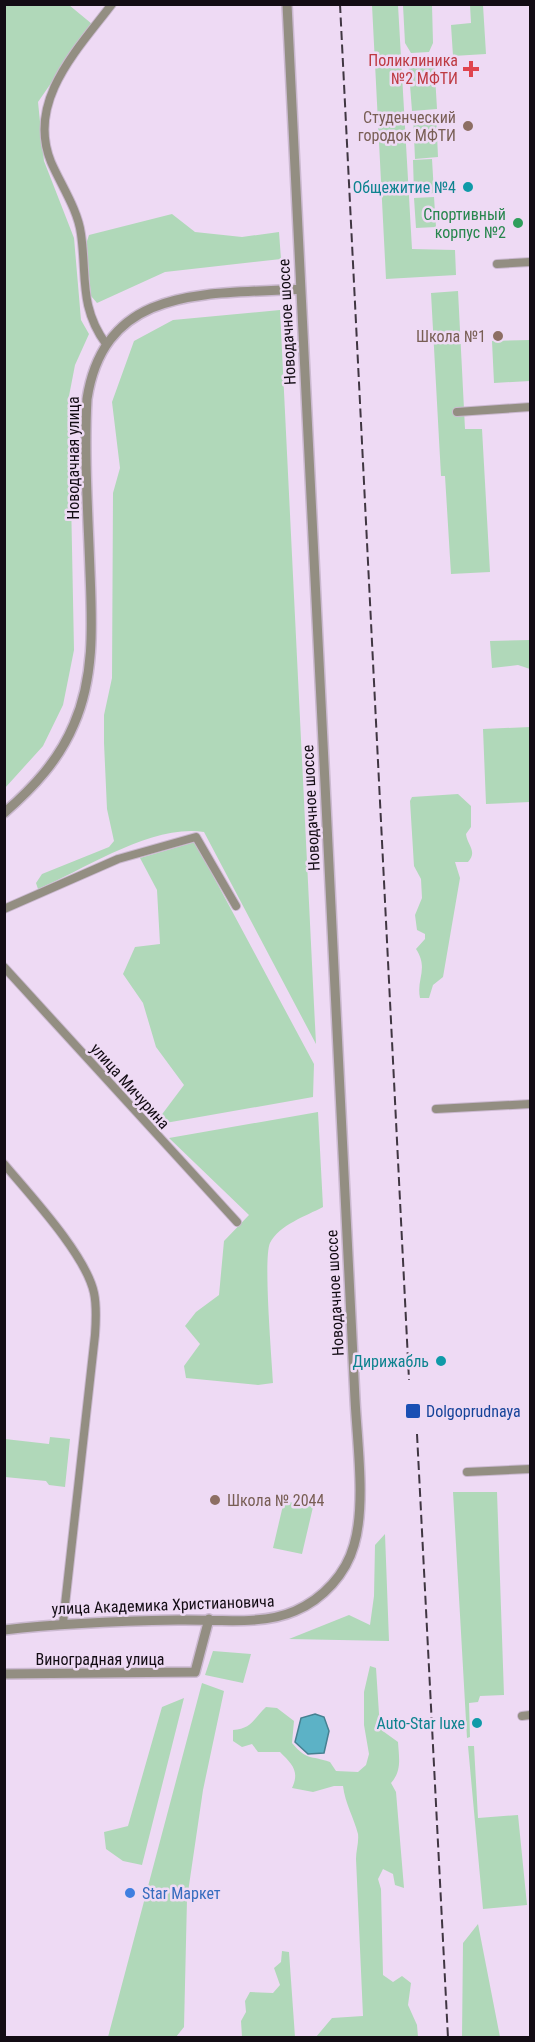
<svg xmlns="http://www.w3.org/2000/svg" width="535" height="2042" viewBox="0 0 535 2042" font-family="'Roboto Condensed',sans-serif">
<rect width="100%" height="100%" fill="#eedaf4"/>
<path fill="#b0d8b9" d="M5,5H69L92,24L38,102L44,161L74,238L81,320L89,334L75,365L69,396L74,650L63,705L43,746L5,788Z
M372,5H398L412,249L455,250L456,275L386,279Z
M403,5H432L433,43L429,52L411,53L405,43Z
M470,5H483L486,54L453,56L451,25L471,23Z
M434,58L437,109L412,111L408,59Z
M436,113L438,157L415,159L413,114Z
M432,159L434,193L414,194L413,160Z
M434,197L436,227L416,228L414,198Z
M172,214L195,232L242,237L279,232L281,259L165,272L97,303L91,296L86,244L89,235Z
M458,291L465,429H482L490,572L451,574L445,476H441L431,293Z
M280,310L314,1005L316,1044L204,832C151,824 86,869 38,889L36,883L42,874L109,847L114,841L107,809L104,743V715L112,678L113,493L120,468L112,402L134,341L173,320Z
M530,340V381L494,383L492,341Z
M530,640V669L518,665L492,668L490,641Z
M530,727V802L486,804L483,729Z
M458,794L471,806V827L466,834C467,845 478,851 468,862H455L460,878L443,977L433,985L429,998H420C416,979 429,969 416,949L425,939V934L417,930L415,915L422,898L421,879L414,866L410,801L412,797Z
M195,842L314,1064L313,1097L154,1125L184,1085L156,1047L143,1003L123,974L135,947L160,944L157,890L140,858Z
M318,1112L323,1207C306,1216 279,1225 270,1243C263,1258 272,1361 273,1383L258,1385L186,1378L184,1366L200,1344L185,1326L196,1312L219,1295L224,1241L249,1215L169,1138Z
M50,1437L70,1439L65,1487L49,1485L46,1481L5,1477V1439L49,1444Z
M453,1492H497L504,1695L480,1696L478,1702L469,1703L470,1737L467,1738Z
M284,1501L313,1507L302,1554L273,1548Z
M385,1534L389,1641L289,1639L349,1615L370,1625L374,1596L375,1545Z
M213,1651L251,1654L243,1683L205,1675Z
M370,1666L376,1668L380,1729L398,1742C399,1758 402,1771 391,1783L396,1792L404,1888L395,1885L393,1874L383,1869L378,1879L381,1889L383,1975L393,1982L402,1976L411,1983L408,2005L417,2025L418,2037H316L332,2018L363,2016L356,1859C356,1851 359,1842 358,1834C354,1818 345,1803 343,1786H334L313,1792L292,1788C300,1771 292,1764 280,1752H258L252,1744L242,1747L233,1741V1730C252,1729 254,1718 266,1707L277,1708L294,1721L292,1743C307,1761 310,1755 330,1762L336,1771L358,1772L366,1765L369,1754L364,1725V1692Z
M202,1683L224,1691L203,1790L187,1899L184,2027L176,2037H108Z
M184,1698L142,1865L123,1861L106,1849L104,1832L128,1826L162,1707Z
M468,1746H474L478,1818L518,1815L527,1905L483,1909Z
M478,1924L500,2037H462L463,1943Z
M282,1951L289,1952L295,2037H242L241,2021L246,2012L245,2001L250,1992L273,1993L280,1985L274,1968L281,1962Z"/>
<path fill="#5cb2c6" stroke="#468091" stroke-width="1.5" d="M315,1714L324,1717L329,1731L324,1753L308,1754L295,1742L301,1718Z"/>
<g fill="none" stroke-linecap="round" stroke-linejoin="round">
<g stroke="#cbb9d0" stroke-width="10">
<path id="minor" d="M497,264L530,262
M106,344C79,307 87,276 81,234C78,210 61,185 51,162C26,101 78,49 112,4
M457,412L530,407
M4,909L118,859L196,837L236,906
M4,967L237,1222
M436,1109L530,1104
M4,1164C30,1195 86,1255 94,1293C97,1307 96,1321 95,1335L63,1623
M467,1472L530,1469
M522,1716L530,1715"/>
</g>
<g stroke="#cbb9d0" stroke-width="12">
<path id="tertiary" d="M4,813C34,787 59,760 74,724C95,676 92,623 90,572C88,514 84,456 87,399C105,283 209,295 300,289
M4,1630C62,1623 119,1621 178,1620C215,1619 261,1626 295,1611C323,1599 346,1574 354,1545C366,1505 357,1441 355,1399L287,4
M4,1674L195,1672L209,1619"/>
</g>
<use href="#minor" stroke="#938e82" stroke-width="8"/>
<use href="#tertiary" stroke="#938e82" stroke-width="9"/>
<path stroke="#403642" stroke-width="2" stroke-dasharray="9 4.5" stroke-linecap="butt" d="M340,4L409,1380
M417,1434L448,2038"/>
</g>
<path fill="#e0444e" stroke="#eedaf4" stroke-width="2" d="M468 60h6v6h6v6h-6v6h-6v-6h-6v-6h6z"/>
<g fill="#8d6e63" stroke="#eedaf4" stroke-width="2">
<circle cx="468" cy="126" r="6"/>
<circle cx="498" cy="336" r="6"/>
<circle cx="215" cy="1500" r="6"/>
</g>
<g fill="#0f9aa8" stroke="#eedaf4" stroke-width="2">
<circle cx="468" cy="187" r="6"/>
<circle cx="441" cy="1361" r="6"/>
<circle cx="477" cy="1723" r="6"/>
</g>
<circle fill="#2e9e5b" stroke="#eedaf4" stroke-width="2" cx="518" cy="223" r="6"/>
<rect fill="#1a4fb4" stroke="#eedaf4" stroke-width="2" x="405" y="1403" width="16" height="16" rx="3"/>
<circle fill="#3f7fe0" stroke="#eedaf4" stroke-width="2" cx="130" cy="1893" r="6"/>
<g text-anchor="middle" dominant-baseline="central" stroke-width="5" stroke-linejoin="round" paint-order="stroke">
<g font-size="16" fill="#be3a42" stroke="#eedaf4" text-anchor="end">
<text x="458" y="60">Поликлиника<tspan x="458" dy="18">№2 МФТИ</tspan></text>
</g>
<g font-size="16" fill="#785e54" stroke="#eedaf4" text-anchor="end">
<text x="456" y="117">Студенческий<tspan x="456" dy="18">городок МФТИ</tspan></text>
<text x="486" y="336">Школа №1</text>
<text x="227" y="1500" text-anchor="start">Школа № 2044</text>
</g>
<g font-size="16" fill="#0d838f" stroke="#eedaf4" text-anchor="end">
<text x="456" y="187">Общежитие №4</text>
<text x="429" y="1361">Дирижабль</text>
<text x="465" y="1723">Auto-Star luxe</text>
</g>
<g font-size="16" fill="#27864d" stroke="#eedaf4" text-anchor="end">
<text x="506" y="214">Спортивный<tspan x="506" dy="18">корпус №2</tspan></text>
</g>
<g font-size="16" fill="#130c14" stroke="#eedaf4">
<text transform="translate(287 322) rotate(-93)">Новодачное шоссе</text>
<text transform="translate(73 458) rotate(-90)">Новодачная улица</text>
<text transform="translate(311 808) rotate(-93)">Новодачное шоссе</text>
<text transform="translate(130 1086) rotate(48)">улица Мичурина</text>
<text transform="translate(335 1293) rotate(-93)">Новодачное шоссе</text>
<text transform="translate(163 1605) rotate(-2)">улица Академика Христиановича</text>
<text x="100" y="1659">Виноградная улица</text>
</g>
<g font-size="16" fill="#164399" stroke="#eedaf4" text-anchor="start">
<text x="426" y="1411">Dolgoprudnaya</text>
</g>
<g font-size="16" fill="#366cbe" stroke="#eedaf4" text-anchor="start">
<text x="142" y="1893">Star Маркет</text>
</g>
</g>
<rect width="535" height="2042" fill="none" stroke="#130c14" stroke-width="12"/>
</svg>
